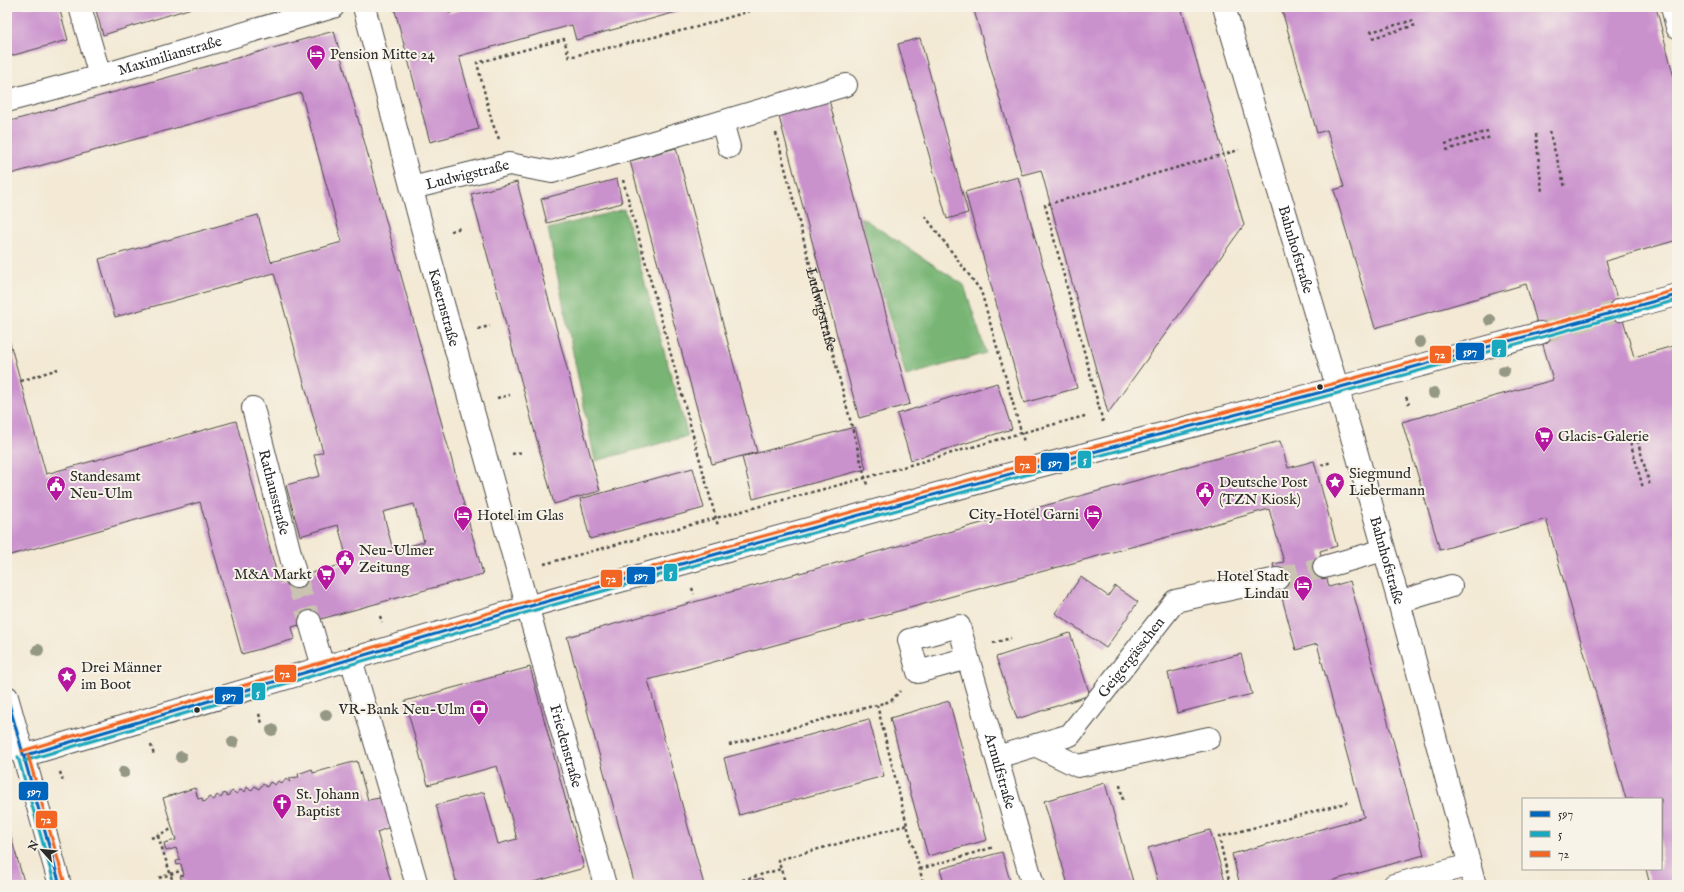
<svg xmlns="http://www.w3.org/2000/svg" width="1684" height="892" viewBox="0 0 1684 892" font-family="'IM FELL English',serif">
<rect width="100%" height="100%" fill="#f7f3e8"/>
<filter id="ink" filterUnits="userSpaceOnUse"><feTurbulence type="fractalNoise" baseFrequency=".025" numOctaves="2"/><feDisplacementMap in="SourceGraphic" scale="8" xChannelSelector="R" yChannelSelector="G"/><feConvolveMatrix kernelMatrix="1 2 1 2 8 2 1 2 1" color-interpolation-filters="sRGB"/></filter>
<filter id="wash" filterUnits="userSpaceOnUse"><feTurbulence type="fractalNoise" baseFrequency=".012" numOctaves="4" result="noise"/><feDisplacementMap in="SourceGraphic" scale="16" xChannelSelector="R" yChannelSelector="G"/><feGaussianBlur stdDeviation="0.9" result="paint"/><feColorMatrix in="noise" values="0 0 0 0 0 0 0 0 0 0 0 0 0 0 0 0 0 1.4 0 .05"/><feComposite in="paint" operator="in"/></filter>
<g filter="url(#wash)">
<rect width="100%" height="100%" fill="#f3e9d4"/>
<path fill="#78b575" stroke="#527050" d="M624,209L688,436L595,461L548,229Z
M861,217L964,285L986,353L906,376Z"/>
<g id="blocks">
<path fill="#ca92cd" fill-rule="evenodd" d="M7,7H59L68,40L7,57Z
M95,7H195L103,35Z
M394,7H448L449,13L470,7H694L576,40L572,25L459,56L479,129L430,142Z
M973,7H1181L1244,225L1108,413L1041,170L1022,175Z
M1281,7H1656L1677,89V240L1606,261L1634,357L1677,345V885H1650L1646,869H1661V799H1626L1546,519L1440,550L1402,422L1553,380L1526,284L1375,328L1334,190L1344,187L1327,130L1317,133Z
M334,31L483,574L292,627L295,639L242,654L200,502L7,556V332L46,474L236,421L279,582L348,563L338,525L300,536L286,485L320,476L314,455L323,452L274,273L115,317L99,259L258,215L271,262L342,242L301,93L7,175V122ZM414,504L424,542L393,550L383,512Z
M920,38L968,213L947,219L898,44Z
M829,100L910,404L859,418L778,113Z
M676,148L757,452L712,464L630,161Z
M1018,177L1077,388L1024,403L965,192Z
M617,179L622,203L547,223L541,199Z
M517,182L600,491L554,504L471,194Z
M997,383L1012,429L911,460L897,414Z
M855,427L866,469L753,499L742,457Z
M1280,441L1288,468L1314,461L1337,546L1320,551L1329,587L1350,581L1424,855L1316,885H1240L1232,854L1364,817L1317,644L1296,650L1273,564L1284,562L1269,509L648,680L704,885H635L567,637Z
M693,468L704,508L590,539L580,499Z
M1081,577L1108,596L1115,586L1138,602L1106,648L1055,613Z
M1070,633L1090,695L1017,719L996,657Z
M1241,654L1252,694L1177,713L1168,673Z
M530,667L584,868L523,885H457L436,805L484,792L498,844L517,839L497,766L428,785L405,701Z
M949,701L987,840L928,856L890,718Z
M869,719L884,776L739,815L724,758Z
M357,761L368,800L380,798L387,801L390,827L377,832L392,885H187L186,880L182,881L180,876L184,875L181,864L177,865L176,861L180,860L176,848L166,851L164,843L176,840L163,798L195,788L198,799L202,798L203,802L206,801L209,797L214,800L217,795L221,798L224,793L228,796L232,791L237,794L240,790L245,792L247,787L251,791L255,786L259,789L263,784L267,787L270,782L275,785L278,781L282,784L286,779L290,782V778L299,777L298,774L312,769L313,773Z
M1105,783L1134,885H1068L1044,801Z
M7,824L25,885H7Z
M1210,830L1226,885H1159L1148,848Z
M1002,852L1011,885H945L940,869Z
M762,878L764,885H737Z"/>
</g>
</g>
<g filter="url(#ink)">
<use href="#blocks" fill-opacity="0" stroke="#494844" stroke-width="1"/>
<g fill="none" stroke-linecap="round" stroke-linejoin="round">
<path stroke="#cbc3b2" stroke-width="22" stroke-dasharray="22 11" stroke-linecap="butt" d="M1540,333L1620,310
M296,577L310,622
M1277,579L1324,567"/>
<g stroke="#494844" stroke-width="24">
<g id="minor">
<path d="M80,7L100,76"/>
<path id="s2" d="M364,7L425,239L605,885"/>
<path id="s3" d="M1224,7L1357,454L1399,602L1475,885"/>
<path d="M1672,7L1677,27"/>
<path id="s4" d="M7,101L100,76L333,7"/>
<path d="M722,122L729,147"/>
<path id="s5" d="M412,188L509,164L552,172L846,85"/>
<path d="M1620,310L1677,295"/>
<path id="s6" d="M253,408L296,577"/>
<path d="M1324,567L1384,550"/>
<path d="M1399,602L1451,586"/>
<path d="M310,622L323,667"/>
<path id="s7" d="M968,658L918,672L909,640L959,626L968,658L1033,885"/>
<path d="M351,659L417,885"/>
<path d="M7,697L60,885"/>
<path d="M1035,745L1078,766L1209,738"/>
<path d="M23,756L527,607L724,552L1032,468L1337,388L1540,333"/>
<path id="s8" d="M997,757L1070,735L1175,601L1277,579"/>
<path d="M1394,885L1470,865"/>
</g>
</g>
<g stroke="#494844" stroke-width="2.5" stroke-dasharray="3 3" stroke-linecap="butt">
<path d="M1370,32L1414,20"/>
<path d="M1372,38L1416,25"/>
<path d="M1549,131L1565,187"/>
<path id="s1" d="M776,133L867,485"/>
<path d="M1536,134L1542,192"/>
<path d="M499,139L492,122L477,63L564,39L569,57L697,27L763,7"/>
<path d="M1445,144L1488,131"/>
<path d="M1446,150L1491,137"/>
<path d="M623,180L718,526"/>
<path d="M925,216L981,291L1024,442"/>
<path d="M451,231L461,228"/>
<path d="M478,329L490,326"/>
<path d="M21,381L58,369"/>
<path d="M1406,397L1409,404"/>
<path d="M497,398L510,395"/>
<path d="M1103,422L1045,205L1239,150"/>
<path d="M1636,435L1650,486"/>
<path d="M1629,437L1643,488"/>
<path d="M512,454L523,452"/>
<path d="M1321,465L1332,462"/>
<path d="M544,564L865,478L1021,433L1085,416"/>
<path d="M692,588L694,594"/>
<path d="M380,616L382,622"/>
<path d="M993,643L1011,638"/>
<path d="M877,705L907,825"/>
<path d="M259,714L262,723"/>
<path d="M151,745L154,755"/>
<path d="M729,745L891,701L900,691"/>
<path d="M60,772L63,781"/>
<path d="M1120,785L1123,800"/>
<path d="M158,836L174,885"/>
<path d="M151,838L172,829"/>
<path d="M920,869L994,847"/>
<path d="M159,878L183,870"/>
<path d="M725,885L781,869"/>
<path d="M786,885L778,860L907,825L924,885"/>
<path d="M1230,885L1219,837L1349,802"/>
</g>
<use href="#minor" stroke="#fff" stroke-width="22"/>
<g stroke="#f7f3e8" stroke-width="6">
<path id="bus-1" d="M7,697L60,885
M23,756L527,607L724,552L1032,468L1337,388L1677,295"/>
</g>
<g stroke="#f7f3e8" stroke-width="6">
<path id="bus-2" d="M18,757L55,885
M24,761L528,612L725,557L1033,473L1338,393L1677,300"/>
</g>
<g stroke="#f7f3e8" stroke-width="6">
<path id="bus-3" d="M22,751L526,602L723,547L1031,463L1336,383L1676,290
M28,755L65,884"/>
</g>
<use href="#bus-1" stroke="#0065bd" stroke-width="3"/>
<use href="#bus-2" stroke="#1aa8be" stroke-width="3"/>
<use href="#bus-3" stroke="#f26522" stroke-width="3"/>
</g>
<g fill="#949884">
<circle cx="1490" cy="320" r="6"/>
<circle cx="1420" cy="342" r="6"/>
<circle cx="1504" cy="371" r="6"/>
<circle cx="1434" cy="393" r="6"/>
<circle cx="38" cy="650" r="6"/>
<circle cx="326" cy="715" r="6"/>
<circle cx="272" cy="730" r="6"/>
<circle cx="233" cy="742" r="6"/>
<circle cx="181" cy="757" r="6"/>
<circle cx="124" cy="772" r="6"/>
</g>
</g>
<defs>
<g id="hotel-pin" transform="scale(1)"><path d="M0 17L-7.5 6A9.5 9.5 0 1 1 7.5 6Z" fill="#b5179e" stroke="#f7f3e8"/><path d="M-6-4.5h1.5V1H6V5H4.5V3h-9V5H-6ZM-4 0a1.8 1.8 0 1 1 3.6 0ZM.5 0V-2.5h3Q6-2.5 6 0Z" fill="#fff"/></g>
<g id="supermarket-pin" transform="scale(1)"><path d="M0 17L-7.5 6A9.5 9.5 0 1 1 7.5 6Z" fill="#b5179e" stroke="#f7f3e8"/><path d="M-6-5.5h2.5l.6 2H6L4.5 2H-2.5L-4.4-4H-6ZM-1.5 3.2a1.3 1.3 0 1 0 .1 0ZM3 3.2a1.3 1.3 0 1 0 .1 0Z" fill="#fff"/></g>
<g id="sight-pin" transform="scale(1)"><path d="M0 17L-7.5 6A9.5 9.5 0 1 1 7.5 6Z" fill="#b5179e" stroke="#f7f3e8"/><path d="M0-6L1.8-2.2L6-1.7L2.9 1.2L3.7 5.4L0 3.3L-3.7 5.4L-2.9 1.2L-6-1.7L-1.8-2.2Z" fill="#fff"/></g>
<g id="civic-pin" transform="scale(1)"><path d="M0 17L-7.5 6A9.5 9.5 0 1 1 7.5 6Z" fill="#b5179e" stroke="#f7f3e8"/><path d="M-.6-6.5H3V-4.5H.6V-3L4-1V1h2V6H-6V1h2V-1L-.6-3ZM-1.2 2.5V6h2.4V2.5Z" fill="#fff"/></g>
<g id="bank-pin" transform="scale(1)"><path d="M0 17L-7.5 6A9.5 9.5 0 1 1 7.5 6Z" fill="#b5179e" stroke="#f7f3e8"/><path d="M-6-4H6V4H-6ZM0-2.3a2.3 2.3 0 1 0 0 4.6a2.3 2.3 0 1 0 0-4.6Z" fill="#fff"/></g>
<g id="church-pin" transform="scale(1)"><path d="M0 17L-7.5 6A9.5 9.5 0 1 1 7.5 6Z" fill="#b5179e" stroke="#f7f3e8"/><path d="M-1.2-6h2.4v3.5h3.3v2.4h-3.3V6h-2.4V-.1h-3.3v-2.4h3.3Z" fill="#fff"/></g>
</defs>
<g fill-rule="evenodd">
<use href="#hotel-pin" x="316" y="54"/>
<use href="#supermarket-pin" x="1544" y="436"/>
<use href="#sight-pin" x="1335" y="482"/>
<use href="#civic-pin" x="56" y="485"/>
<use href="#civic-pin" x="1205" y="491"/>
<use href="#hotel-pin" x="1093" y="514"/>
<use href="#hotel-pin" x="463" y="515"/>
<use href="#civic-pin" x="345" y="559"/>
<use href="#supermarket-pin" x="326" y="574"/>
<use href="#hotel-pin" x="1303" y="585"/>
<use href="#sight-pin" x="67" y="676"/>
<use href="#bank-pin" x="479" y="709"/>
<use href="#church-pin" x="282" y="803"/>
</g>
<g fill="#2b2b2b" stroke="#f7f3e8" stroke-width="1.5">
<circle cx="1320" cy="387" r="3.5"/>
<circle cx="197" cy="710" r="3.5"/>
</g>
<g text-anchor="middle" dominant-baseline="central" stroke-width="4" stroke-linejoin="round" paint-order="stroke">
<g font-size="15" fill="#2b2b2b" stroke="#f7f3e8" text-anchor="start">
<text x="330" y="54">Pension Mitte 24</text>
<text x="1558" y="436">Glacis-Galerie</text>
<text x="1349" y="473">Siegmund<tspan x="1349" dy="17">Liebermann</tspan></text>
<text x="70" y="476">Standesamt<tspan x="70" dy="17">Neu-Ulm</tspan></text>
<text x="1219" y="482">Deutsche Post<tspan x="1219" dy="17">(TZN Kiosk)</tspan></text>
<text x="1079" y="514" text-anchor="end">City-Hotel Garni</text>
<text x="477" y="515">Hotel im Glas</text>
<text x="359" y="550">Neu-Ulmer<tspan x="359" dy="17">Zeitung</tspan></text>
<text x="312" y="574" text-anchor="end">M&amp;A Markt</text>
<text x="1289" y="576" text-anchor="end">Hotel Stadt<tspan x="1289" dy="17">Lindau</tspan></text>
<text x="81" y="667">Drei Männer<tspan x="81" dy="17">im Boot</tspan></text>
<text x="465" y="709" text-anchor="end">VR-Bank Neu-Ulm</text>
<text x="296" y="794">St. Johann<tspan x="296" dy="17">Baptist</tspan></text>
</g>
<g font-size="15" fill="#2b2b2b" stroke="#f7f3e8">
<text stroke="none"><textPath href="#s4" startOffset="169">Maximilianstraße</textPath></text>
<text stroke="none"><textPath href="#s5" startOffset="57">Ludwigstraße</textPath></text>
<text stroke="none"><textPath href="#s3" startOffset="253">Bahnhofstraße</textPath></text>
<text stroke="none"><textPath href="#s2" startOffset="311">Kasernstraße</textPath></text>
<text stroke="none"><textPath href="#s1" startOffset="182">Ludwigstraße</textPath></text>
<text stroke="none"><textPath href="#s6" startOffset="87">Rathausstraße</textPath></text>
<text stroke="none"><textPath href="#s3" startOffset="577">Bahnhofstraße</textPath></text>
<text stroke="none"><textPath href="#s8" startOffset="175">Geigergässchen</textPath></text>
<text stroke="none"><textPath href="#s2" startOffset="766">Friedenstraße</textPath></text>
<text stroke="none"><textPath href="#s7" startOffset="288">Arnulfstraße</textPath></text>
</g>
</g>
<g stroke="#f7f3e8" stroke-width="1.5">
<rect x="1491" y="339" width="16" height="19" rx="4" fill="#1aa8be"/>
<rect x="1455" y="342" width="30" height="19" rx="4" fill="#0065bd"/>
<rect x="1429" y="345" width="23" height="19" rx="4" fill="#f26522"/>
<rect x="1077" y="450" width="15" height="19" rx="4" fill="#1aa8be"/>
<rect x="1040" y="452" width="30" height="20" rx="4" fill="#0065bd"/>
<rect x="1014" y="455" width="23" height="19" rx="4" fill="#f26522"/>
<rect x="663" y="563" width="15" height="19" rx="4" fill="#1aa8be"/>
<rect x="626" y="566" width="30" height="19" rx="4" fill="#0065bd"/>
<rect x="600" y="569" width="23" height="19" rx="4" fill="#f26522"/>
<rect x="274" y="664" width="23" height="19" rx="4" fill="#f26522"/>
<rect x="251" y="682" width="15" height="19" rx="4" fill="#1aa8be"/>
<rect x="214" y="686" width="30" height="19" rx="4" fill="#0065bd"/>
<rect x="18" y="781" width="31" height="20" rx="4" fill="#0065bd"/>
<rect x="35" y="810" width="23" height="19" rx="4" fill="#f26522"/>
</g>
<g font-size="11" text-anchor="middle" font-weight="bold" fill="#fff">
<text x="1499" y="353">5</text>
<text x="1470" y="355">597</text>
<text x="1440" y="358">72</text>
<text x="1085" y="463">5</text>
<text x="1055" y="466">597</text>
<text x="1025" y="468">72</text>
<text x="671" y="576">5</text>
<text x="641" y="579">597</text>
<text x="611" y="582">72</text>
<text x="285" y="677">72</text>
<text x="258" y="696">5</text>
<text x="229" y="699">597</text>
<text x="34" y="795">597</text>
<text x="46" y="823">72</text>
</g>
<rect width="1684" height="892" fill="none" stroke="#f7f3e8" stroke-width="24"/>
<rect x="1522" y="798" width="140" height="72" fill="#f7f3e8" stroke="#a5a39c"/>
<rect x="1530" y="811" width="20" height="6" fill="#0065bd" stroke="#a5a39c"/>
<text x="1558" y="818" font-size="12" fill="#2b2b2b">597</text>
<rect x="1530" y="831" width="20" height="6" fill="#1aa8be" stroke="#a5a39c"/>
<text x="1558" y="838" font-size="12" fill="#2b2b2b">5</text>
<rect x="1530" y="851" width="20" height="6" fill="#f26522" stroke="#a5a39c"/>
<text x="1558" y="858" font-size="12" fill="#2b2b2b">72</text>
<g transform="translate(42 850) rotate(297)" stroke="#f7f3e8" stroke-width="3" paint-order="stroke">
<path d="M0-3L7 15L0 10L-7 15Z" fill="#2b2b2b"/>
<text y="-6" font-size="11" font-weight="bold" text-anchor="middle" fill="#2b2b2b">N</text>
</g>
</svg>
